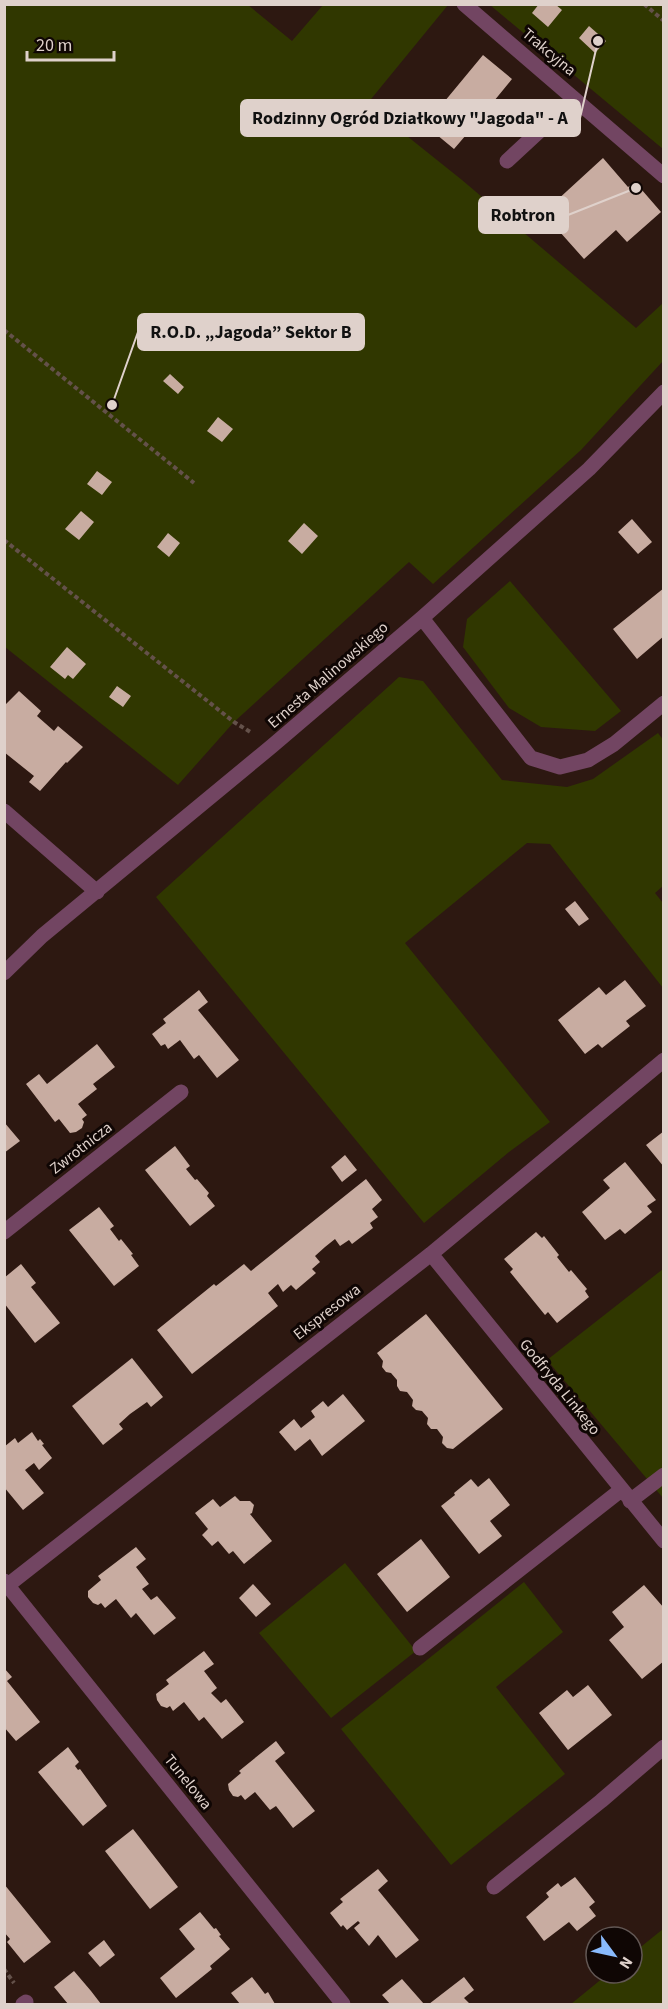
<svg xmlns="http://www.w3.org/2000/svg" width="668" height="2009" viewBox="0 0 668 2009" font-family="'Source Sans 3',sans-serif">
<rect width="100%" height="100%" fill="#2d1811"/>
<path fill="#303700" d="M4,5H248L292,41L323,5H448L367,104L462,180L636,328L663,303V361L581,450L433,584L409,562L234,722L178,785L5,647Z
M490,5H663V149Z
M510,581L621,711L595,731L541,727L509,708L463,647L467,619Z
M399,677L423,681L502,780L567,787L593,779L658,733L664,741L663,886L655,893L663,903V988L550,844L527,843L405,943L550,1122L509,1152L424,1223L156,897Z
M663,1269V1498L547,1360Z
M345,1563L416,1651L331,1718L259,1633Z
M524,1582L563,1632L496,1687L565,1774L451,1865L341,1729Z
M663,1929V2004H571L609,1973H632V1954Z"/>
<path fill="#c8aca1" d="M539,4H555L562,10L548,27L532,13Z
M589,26L606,41L595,53L579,38Z
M483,55L512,79L494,101L503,108L476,132L472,128L454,149L425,125Z
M603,158L628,187L635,182L661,212L627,242L616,230L584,259L543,213Z
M170,374L184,387L178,394L163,381Z
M218,417L233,429L222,442L207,431Z
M97,471L112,482L102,495L87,484Z
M81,511L94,522L79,540L65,529Z
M632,519L652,542L638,554L618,532Z
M304,523L318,536L302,554L288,541Z
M168,533L180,543L169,557L157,547Z
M664,588V636L637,659L613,629Z
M67,647L86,664L73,679L68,675L65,679L50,667Z
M117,686L131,696L123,707L109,697Z
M19,691L41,711L37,716L54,731L58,726L83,747L67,763L66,762L40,791L29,782L34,776L4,752V706Z
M575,901L589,919L579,926L565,909Z
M625,980L646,1006L626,1021L630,1026L602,1048L598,1044L585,1054L558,1020L599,987L606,995Z
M199,990L208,1002L198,1010L239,1060L217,1078L199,1055L194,1059L180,1040L168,1049L165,1044L161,1046L152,1034L166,1023L163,1019Z
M97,1044L115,1067L93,1084L97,1089L78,1104L87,1115L82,1119L84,1122L82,1128L76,1132L70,1133L59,1119L55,1122L26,1084L39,1074L47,1084Z
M4,1122L20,1141L4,1153Z
M664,1131V1167L646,1145Z
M175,1146L190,1166L186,1169L195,1180L197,1179L209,1193L207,1196L215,1206L190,1226L145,1170Z
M345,1155L357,1170L342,1182L331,1167Z
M625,1162L656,1200L647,1206L652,1212L625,1234L620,1229L605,1240L582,1212L610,1188L603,1180Z
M366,1179L382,1200L372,1209L378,1217L370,1223L373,1228L352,1244L349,1240L340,1246L335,1239L325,1247L315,1256L320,1262L312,1269L316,1273L296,1290L291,1285L283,1292L278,1284L268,1293L278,1306L192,1374L157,1330L214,1284L216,1286L244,1264L251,1271Z
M99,1207L114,1226L110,1229L119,1241L121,1239L133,1254L131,1255L139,1266L114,1286L69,1230Z
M536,1232L542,1238L544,1236L559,1255L557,1257L569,1272L571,1270L587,1289L585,1291L589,1297L557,1323L548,1312L545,1315L510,1272L513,1269L504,1259Z
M21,1264L36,1283L31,1287L60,1323L35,1343L4,1303V1278Z
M426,1314L503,1409L453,1449L447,1448L442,1443L443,1437L437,1429H431L427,1424L428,1418L422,1411L416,1410L412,1406L413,1400L407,1392L400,1391L397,1386V1380L391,1373L386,1372L382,1367L383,1361L377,1353Z
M132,1358L163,1397L151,1407L147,1402L130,1414L119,1424L123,1429L103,1445L72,1406Z
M343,1394L365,1421L322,1456L310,1439L295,1451L279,1432L294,1419L301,1428L315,1417L311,1411L323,1401L328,1407Z
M32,1432L38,1441L40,1439L44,1444L42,1445L52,1458L39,1470L34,1463L25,1470L44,1493L23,1510L4,1487V1447L15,1438L18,1443Z
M489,1478L510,1505L490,1521L502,1536L479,1554L441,1506L455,1495L454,1493L471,1479L478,1487Z
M235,1496L240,1501H250L254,1505L252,1513L250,1514L272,1541L244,1564L233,1551L229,1554L218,1541L212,1546L202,1535L208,1529L195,1513L213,1499L220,1507Z
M421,1539L450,1577L407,1612L377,1574Z
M136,1547L146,1559L136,1567L149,1584L142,1589L151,1600L157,1596L176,1618L154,1635L136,1613L131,1618L116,1599L105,1608L101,1603L98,1605L93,1603L88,1597V1591L101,1580L98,1576Z
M253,1584L271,1604L256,1617L239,1598Z
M644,1585L664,1608V1661L642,1679L609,1640L624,1627L612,1612Z
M204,1651L214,1664L204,1671L217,1688L211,1693L221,1703L226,1699L244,1722L222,1739L204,1717L199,1721L184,1702L173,1711L170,1706L167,1708L161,1706L157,1700L156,1694L169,1684L166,1680Z
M4,1668L12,1677L7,1681L40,1722L16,1741L4,1727Z
M588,1685L612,1715L568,1750L539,1713L567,1690L573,1697Z
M276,1741L285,1753L275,1761L315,1811L293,1828L276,1806L270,1810L255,1792L245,1800L241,1795L238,1797L233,1796L229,1790L228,1784L241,1773L239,1771Z
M68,1747L79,1762L75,1766L78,1770L80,1769L107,1806L83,1826L38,1772Z
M133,1829L178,1887L150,1909L105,1851Z
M378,1869L388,1881L378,1890L419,1940L396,1958L378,1935L369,1946L354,1928L360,1923L358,1921L347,1930L343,1925L341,1927L330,1913L343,1902L340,1899Z
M575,1877L595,1902L589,1907L596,1916L577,1931L569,1922L544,1941L526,1917L549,1897L546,1893L558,1883L561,1887Z
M4,1884L51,1942L24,1963L7,1942L10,1939L4,1932Z
M200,1912L214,1929L216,1928L221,1935L219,1936L230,1949L210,1966L212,1969L176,1998L160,1978L195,1949L179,1929Z
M104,1940L115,1955L100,1967L88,1953Z
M74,1971L91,1991L101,2004H68L54,1987Z
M252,1977L265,1994L268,1992L275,2004H240L231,1993Z
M464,1977L474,1990L464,1998L470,2004H429Z
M402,1979L424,2004H403L401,2003L390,2004L382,1995Z"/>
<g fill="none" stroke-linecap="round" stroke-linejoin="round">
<path stroke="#64514a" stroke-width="4" stroke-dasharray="4.5 3" stroke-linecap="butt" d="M644,4L664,21
M4,330L194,483
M4,540L234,722L252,733
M4,1969L14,1983"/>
<path stroke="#724562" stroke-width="15" d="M464,4L664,176
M507,161L574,99
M422,618L531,758L560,767L588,760L614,744L664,703
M4,811L97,892
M4,973L42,936L272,746L422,618L589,469L664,392
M4,1232L181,1092
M431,1254L664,1541
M630,1501L664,1475
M4,1581L343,2004
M8,1585L431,1254L664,1060
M420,1648L621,1490
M494,1887L601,1801L664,1747
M23,2004L26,2002"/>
</g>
<g text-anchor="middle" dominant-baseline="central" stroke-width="6" stroke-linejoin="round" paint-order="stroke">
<g font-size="16" fill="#dfd1cb" stroke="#0f0604">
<text transform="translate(549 52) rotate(40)">Trakcyjna</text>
<text transform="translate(328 675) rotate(-41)">Ernesta Malinowskiego</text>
<text transform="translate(81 1148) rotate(-38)">Zwrotnicza</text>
<text transform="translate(327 1312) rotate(-38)">Ekspresowa</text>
<text transform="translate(560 1387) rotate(51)">Godfryda Linkego</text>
<text transform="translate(188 1782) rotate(51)">Tunelowa</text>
</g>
</g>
<path fill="none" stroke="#dfd1cb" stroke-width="2" d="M598 41L580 118M636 188L568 215M112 405L138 332"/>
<g fill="#dfd1cb" stroke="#0f0604" stroke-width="2">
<circle cx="598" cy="41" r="6"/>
<circle cx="636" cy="188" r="6"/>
<circle cx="112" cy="405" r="6"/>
</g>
<g fill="#dfd1cb" stroke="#dfd1cb" stroke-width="2">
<rect x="241" y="100" width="339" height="36" rx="6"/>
<rect x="479" y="197" width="89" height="36" rx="6"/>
<rect x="138" y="314" width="226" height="36" rx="6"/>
</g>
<g font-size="18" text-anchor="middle" font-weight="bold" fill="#111">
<text x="410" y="124">Rodzinny Ogród Działkowy "Jagoda" - A</text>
<text x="523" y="221">Robtron</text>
<text x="251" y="338">R.O.D. „Jagoda” Sektor B</text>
</g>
<rect width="668" height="2009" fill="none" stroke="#dfd1cb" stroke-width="12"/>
<g transform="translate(614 1955) rotate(123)"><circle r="28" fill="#0f0604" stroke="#625754" stroke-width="1.5"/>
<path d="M0-4.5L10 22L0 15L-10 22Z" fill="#89bafc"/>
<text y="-9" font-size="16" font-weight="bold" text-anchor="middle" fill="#dfd1cb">N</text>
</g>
<path d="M27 51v9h87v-9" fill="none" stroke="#dfd1cb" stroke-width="3"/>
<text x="36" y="51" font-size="18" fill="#dfd1cb" stroke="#0f0604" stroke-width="4.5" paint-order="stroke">20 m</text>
</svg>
